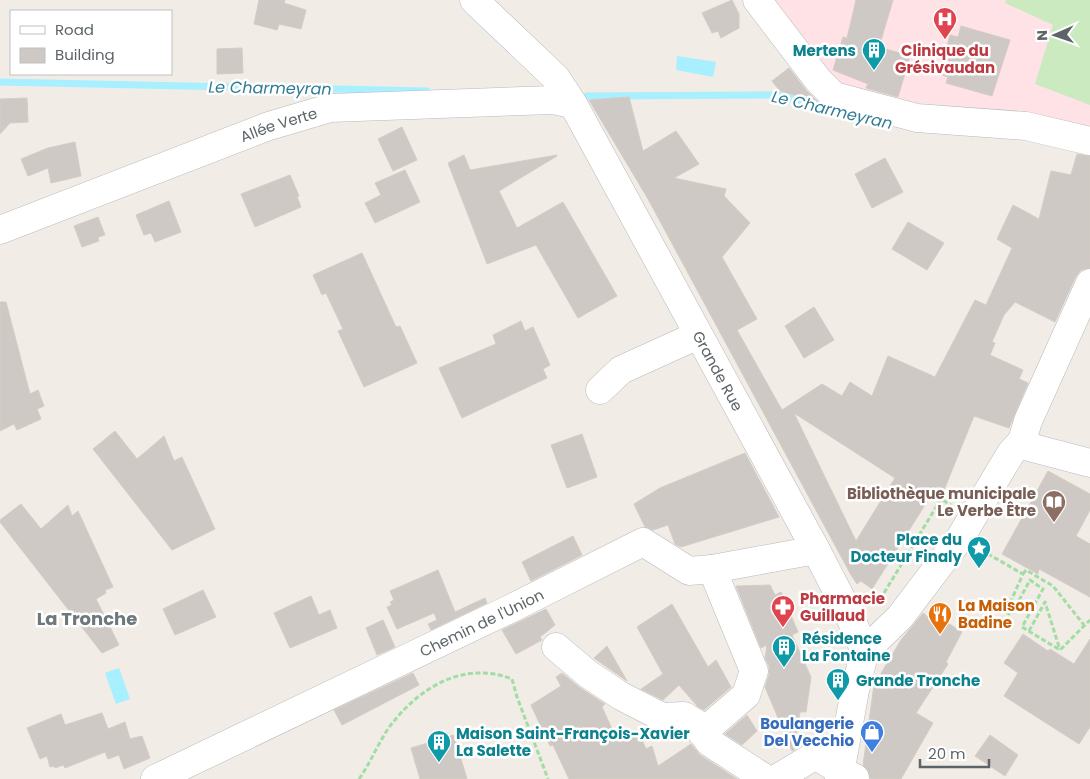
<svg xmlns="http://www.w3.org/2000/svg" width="1090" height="779" viewBox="0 0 1090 779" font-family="Poppins,sans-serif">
<rect width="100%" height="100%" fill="#f1ece6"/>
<path fill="#fee2e6" d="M770,0H1090V132L955,110L943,105L921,102L913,109L830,80Z"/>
<path fill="#cbeac0" d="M1006,0H1090V105L1035,84L1053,25L1005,3Z"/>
<path fill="#a8efff" d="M677,56L716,62L713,77L676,70Z
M119,668L130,699L116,704L105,673Z"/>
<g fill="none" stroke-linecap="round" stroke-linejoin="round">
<path stroke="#a8efff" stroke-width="7" d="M0,82L427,91
M587,96L779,95L834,109"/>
</g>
<path fill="#cec9c5" stroke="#d6ccc3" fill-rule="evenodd" d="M259,0H285L284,3L306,10L301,29L279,24L277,30L254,24Z
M732,0L739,14V28L721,38L718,31L712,33L702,13Z
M856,0H893L879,47L910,56L898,97L866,88L868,84L833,70L843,37L847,38Z
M961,26L1010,40L992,96L946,83L948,77L939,74L950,35L958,37Z
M242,48L243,73L217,74V49Z
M789,68L806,90L817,101L780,91L772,81Z
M629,97L643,151L676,131L699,164L674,178L726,189L724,196L750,223L722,257L757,319L737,330L782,410L822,384L842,396L850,382L872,396L888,356L935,377L975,300L986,305L1012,248L997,239L1013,205L1039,219L1051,171L1071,175L1077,154L1090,156V268L1081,270L1076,276L1055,322L1015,302L1004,315L992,342L995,343L990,355L1023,370L1019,379L1028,383L1009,428L974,416L944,490L937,486L872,589L861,581L857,584L851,575L648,199L589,100ZM794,413L895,478L856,541L822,471Z
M27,98L28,122L10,123L0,134V99Z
M402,127L417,160L393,171L378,139Z
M75,142L81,176L51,183L48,168L28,176L21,159L48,148Z
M464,155L470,170L557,155V156L499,191L517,228L563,202L617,296L578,318L536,245L487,264L448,163Z
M885,158L903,192L872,208L855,174Z
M405,170L420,202L375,223L365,203L381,195L375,183Z
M290,175L299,196L297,197L301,207L255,227L241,194Z
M169,201L181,232L155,242L151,233L144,235L136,215Z
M98,217L105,235L98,237L99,241L82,247L74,226Z
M908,222L944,243L927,270L892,249Z
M362,253L396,327L400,326L417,363L364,387L338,331L343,329L326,293L322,295L313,275Z
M0,302H6L30,394L38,390L44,406L37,409L41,419L17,430L14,424L0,431Z
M814,307L834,340L804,358L785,326Z
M521,321L525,331L533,327L550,365L543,369L547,378L462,418L439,368L496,344L493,335Z
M115,431L137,459L164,436L174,461L182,457L215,529L172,550L93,449Z
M582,434L597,477L567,488L551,445Z
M745,453L779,517L681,547L675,544L668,525L653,530L645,527L634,504L660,488Z
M1048,471L1090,494V510L1076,536L1090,544V597L1039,569L1038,574L1002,554Z
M21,504L41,529L68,505L72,516L78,511L113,587L105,590L106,593L96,599L119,645L102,653L0,522V520Z
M573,536L582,555L531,581L522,562Z
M438,570L455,612L485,598L487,603L431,630L428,624L437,620L434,613L397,629L387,607L392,605L390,602L394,600L390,591Z
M770,585L775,595L781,592L798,632L792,635L811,677L806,712H800L794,750L792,751L765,687L769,675V666L765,658L767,645L761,648L736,586Z
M203,590L216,617L175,635L163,609Z
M311,596L319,615L330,610L337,628L290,648L274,613Z
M672,604L708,667L716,660L731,687L704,710L698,707L679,685L663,700L641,689L663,674L637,627Z
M546,609L555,625L540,637L542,640L516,654L502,630Z
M923,613L928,617L932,613L962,632L946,662L948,664L916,713L933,723L901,779H873L870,778L867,769L863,765L874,685L901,640Z
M383,620L395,647L377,655L366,628Z
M1023,634L1048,651L1050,649L1074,664L1090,639V727L1079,744L1004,696L1018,673L1004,663Z
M607,646L627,681L594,658Z
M413,673L419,685L342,725L334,710Z
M562,673L579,687L605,704L602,707L618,742L639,733L646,749L652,746L658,766L691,744L700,755L737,779H569L553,745L550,746L531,705L561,686L556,677Z
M102,713L108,729L125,722L130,739L142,736L150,758L124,769L119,755L108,759L105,752L65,768L63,765L55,768L54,766L50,767L47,756L40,759L27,728L61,714L65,725Z
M747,715L757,731L742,745L725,734Z
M454,735L467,779H420L411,748Z
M990,735L1018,755L1005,776L975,756Z"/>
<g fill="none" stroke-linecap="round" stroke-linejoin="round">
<g stroke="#b6babd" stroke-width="29">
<g id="minor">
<path id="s1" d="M474,0L556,78L573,104L816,550L847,610L865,651L855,690L839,779"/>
<path d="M757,0L818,80L834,96L917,118L1026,126L1090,141"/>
<path id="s2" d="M0,230L269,126L330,108L552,100L573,104"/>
<path d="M600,390L621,370L698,335"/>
<path d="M1022,441L1029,447L1090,463"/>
<path d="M556,647L588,674L621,696L662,717L684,716L697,724L709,742L766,779"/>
<path d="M865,651L900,617L960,538L1011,453L1022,441L1028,421L1090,283"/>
<path d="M702,733L746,695L754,671L712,569"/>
<path id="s3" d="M155,779L514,607L643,542L689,571L712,569L816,550"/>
<path d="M776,779L816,755L840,771L855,778"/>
</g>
</g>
<path stroke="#a2dda3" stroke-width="3" stroke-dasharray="5 2.5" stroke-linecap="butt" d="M981,550L1023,574L1006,612L1011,615L1030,580L1043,589L1022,627L1060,650L1090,620
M1023,574L1026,570L1053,586L1084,625
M884,593L941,499L951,505
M1029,631L1045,602L1060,650
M359,779C371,762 378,743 390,726C419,688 463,660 512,679L517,697L548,779"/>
<use href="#minor" stroke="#fff" stroke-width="28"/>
</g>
<defs>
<g id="hospital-pin" transform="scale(1.25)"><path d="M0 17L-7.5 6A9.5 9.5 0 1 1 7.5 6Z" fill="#e0444e" stroke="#fff"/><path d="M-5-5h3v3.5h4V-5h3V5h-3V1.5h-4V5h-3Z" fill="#fff"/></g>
<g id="building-pin" transform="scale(1.25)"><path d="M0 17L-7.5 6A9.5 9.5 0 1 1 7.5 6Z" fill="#0f9aa8" stroke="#fff"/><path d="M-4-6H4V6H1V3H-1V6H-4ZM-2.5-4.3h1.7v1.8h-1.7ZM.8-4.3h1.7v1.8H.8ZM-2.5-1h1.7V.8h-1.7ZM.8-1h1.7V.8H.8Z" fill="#fff"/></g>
<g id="library-pin" transform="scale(1.25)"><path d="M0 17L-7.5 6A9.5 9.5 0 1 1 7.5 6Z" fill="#8d6e63" stroke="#fff"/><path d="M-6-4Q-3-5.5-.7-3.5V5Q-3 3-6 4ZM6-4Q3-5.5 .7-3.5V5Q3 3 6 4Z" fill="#fff"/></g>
<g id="sight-pin" transform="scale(1.25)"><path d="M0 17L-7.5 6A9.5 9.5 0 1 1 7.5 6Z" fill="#0f9aa8" stroke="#fff"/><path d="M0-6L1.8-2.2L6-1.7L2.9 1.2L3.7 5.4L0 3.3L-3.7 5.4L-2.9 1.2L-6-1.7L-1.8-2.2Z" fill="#fff"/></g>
<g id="pharmacy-pin" transform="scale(1.25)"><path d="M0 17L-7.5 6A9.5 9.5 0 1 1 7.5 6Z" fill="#e0444e" stroke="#fff"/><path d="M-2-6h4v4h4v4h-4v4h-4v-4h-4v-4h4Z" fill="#fff"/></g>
<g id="restaurant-pin" transform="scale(1.25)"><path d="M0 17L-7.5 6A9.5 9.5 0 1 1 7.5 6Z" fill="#e8710a" stroke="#fff"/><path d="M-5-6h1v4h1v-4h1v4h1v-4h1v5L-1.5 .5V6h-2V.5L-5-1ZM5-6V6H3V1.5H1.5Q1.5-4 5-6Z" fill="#fff"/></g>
<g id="shop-pin" transform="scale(1.25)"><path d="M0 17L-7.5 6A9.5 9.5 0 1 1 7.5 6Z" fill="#3f7fe0" stroke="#fff"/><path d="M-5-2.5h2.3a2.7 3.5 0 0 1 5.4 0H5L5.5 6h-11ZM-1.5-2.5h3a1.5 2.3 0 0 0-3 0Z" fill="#fff"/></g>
</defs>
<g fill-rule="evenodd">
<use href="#hospital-pin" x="945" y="19"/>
<use href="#building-pin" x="874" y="50"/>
<use href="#library-pin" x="1054" y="502"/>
<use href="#sight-pin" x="979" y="548"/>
<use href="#pharmacy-pin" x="783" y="607"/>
<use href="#restaurant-pin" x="940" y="614"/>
<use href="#building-pin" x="784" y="647"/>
<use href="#building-pin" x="838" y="680"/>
<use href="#shop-pin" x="872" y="732"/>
<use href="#building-pin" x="439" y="742"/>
</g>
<g text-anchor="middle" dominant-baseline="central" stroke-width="5" stroke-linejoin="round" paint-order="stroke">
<g font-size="15" font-weight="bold" fill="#0d838f" stroke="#fff" text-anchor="start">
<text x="856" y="50" text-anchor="end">Mertens</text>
<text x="962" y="539" text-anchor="end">Place du<tspan x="962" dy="17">Docteur Finaly</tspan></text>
<text x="802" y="638">Résidence<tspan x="802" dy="17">La Fontaine</tspan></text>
<text x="856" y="680">Grande Tronche</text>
<text x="456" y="733">Maison Saint-François-Xavier<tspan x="456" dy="17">La Salette</tspan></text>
</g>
<g font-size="15" font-weight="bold" fill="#be3a42" stroke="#fff">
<text x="945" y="50">Clinique du<tspan x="945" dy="17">Grésivaudan</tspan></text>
<text x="800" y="598" text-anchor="start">Pharmacie<tspan x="800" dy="17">Guillaud</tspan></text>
</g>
<g font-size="15" fill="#5d6467" stroke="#fff">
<text stroke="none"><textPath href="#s2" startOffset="298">Allée Verte</textPath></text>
<text stroke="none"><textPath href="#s1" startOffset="448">Grande Rue</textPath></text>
<text stroke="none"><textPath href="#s3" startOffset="362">Chemin de l'Union</textPath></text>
</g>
<g font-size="15" font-weight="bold" fill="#785e54" stroke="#fff" text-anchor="end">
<text x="1036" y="493">Bibliothèque municipale<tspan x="1036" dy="17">Le Verbe Être</tspan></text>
</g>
<g font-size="15" font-weight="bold" fill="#c56008" stroke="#fff" text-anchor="start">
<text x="958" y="605">La Maison<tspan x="958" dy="17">Badine</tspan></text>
</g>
<g font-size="15" font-weight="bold" fill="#366cbe" stroke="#fff" text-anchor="end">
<text x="854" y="723">Boulangerie<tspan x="854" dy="17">Del Vecchio</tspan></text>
</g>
<g font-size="16" font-style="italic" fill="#307b95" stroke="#fff">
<text transform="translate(270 88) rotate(1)">Le Charmeyran</text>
<text transform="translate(832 110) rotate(13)">Le Charmeyran</text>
</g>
<g font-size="18" font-weight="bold" fill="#6e777a" stroke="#fff">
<text x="87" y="618">La Tronche</text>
</g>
</g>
<rect x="10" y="10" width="162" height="65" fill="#ffffff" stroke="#bec1c2"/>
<rect x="20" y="26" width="25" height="8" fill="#ffffff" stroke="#bec1c2"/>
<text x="55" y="35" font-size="15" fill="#5d6467">Road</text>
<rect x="20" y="48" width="25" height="15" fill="#cec9c5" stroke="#bec1c2"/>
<text x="55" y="60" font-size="15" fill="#5d6467">Building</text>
<g transform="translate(1055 35) rotate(268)" stroke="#ffffff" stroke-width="4" paint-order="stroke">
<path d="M0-4L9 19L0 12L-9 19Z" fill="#5d6467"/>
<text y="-8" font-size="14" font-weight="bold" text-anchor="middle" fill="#5d6467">N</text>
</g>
<path d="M920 759v8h69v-8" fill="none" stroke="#5d6467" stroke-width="2.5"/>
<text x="928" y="759" font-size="15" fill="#5d6467" stroke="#ffffff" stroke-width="4" paint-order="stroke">20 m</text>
</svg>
